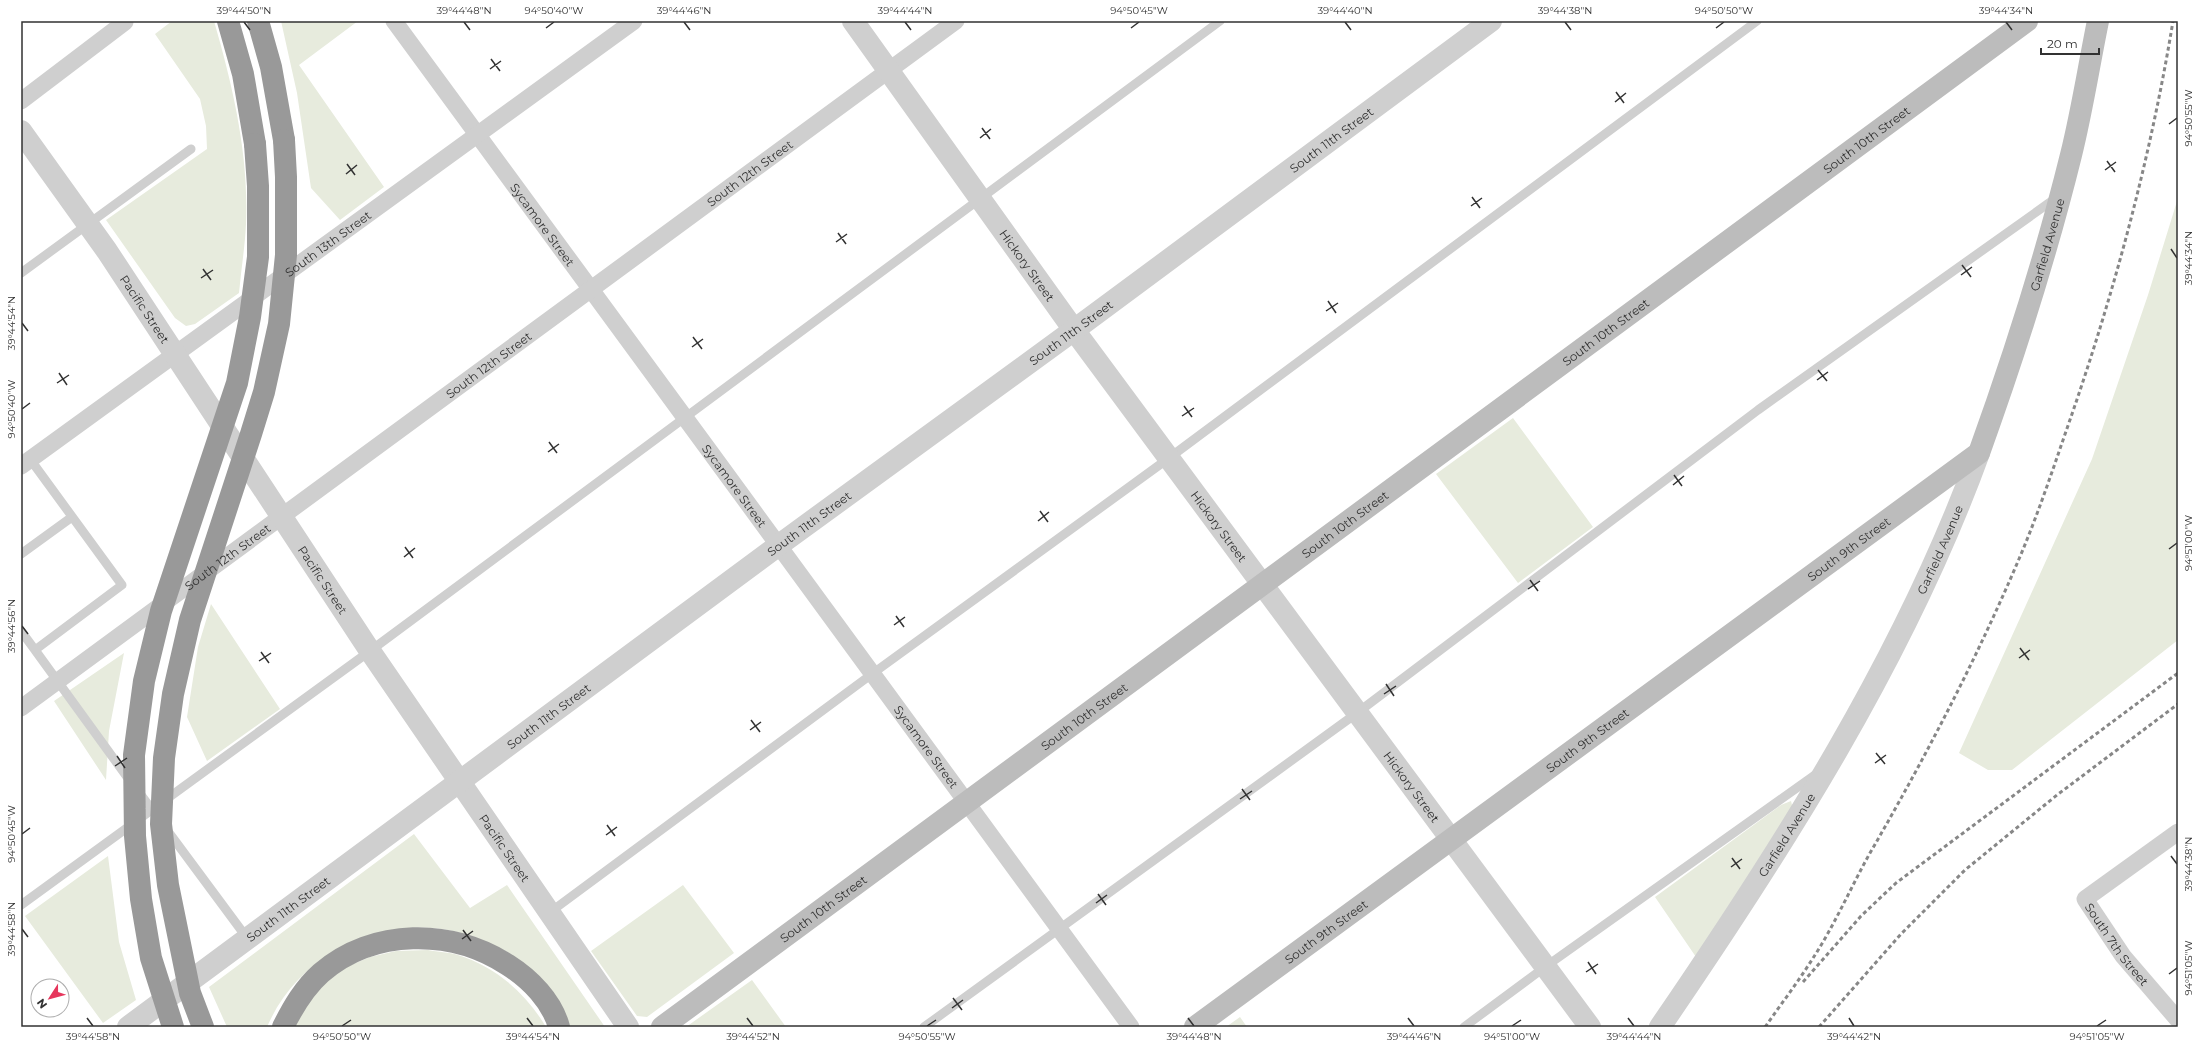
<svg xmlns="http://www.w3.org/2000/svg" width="2199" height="1048" viewBox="0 0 2199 1048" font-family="Montserrat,sans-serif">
<rect width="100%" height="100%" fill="#fff"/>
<path fill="#e7ebdd" d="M172,21H214C233,87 249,155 246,224C245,247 241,270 239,293L195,324L186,326L175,318L106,220L207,149L206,126L200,99L155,34Z
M281,21H358L299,65L384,187L340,220L311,188L297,93Z
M2178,198V640L2012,770H1988L1959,753L2092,459L2148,295Z
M1513,418L1593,527L1518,583L1436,474Z
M211,604L280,709L207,761L187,717L198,647Z
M124,653L109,731L106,780L54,701Z
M1791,801L1793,809L1696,957L1655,897L1781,805Z
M414,834L470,908L507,885L605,1027H567C553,1009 538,990 524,972C520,966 515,957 509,953C503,949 496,947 490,944C407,903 304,942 267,1027H227L209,987Z
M108,856L119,942L136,1000L103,1023L25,916Z
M683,885L734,953L647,1017L637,1016L591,951Z
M428,950C438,952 449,952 458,955C496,967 526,993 546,1027H291L319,984L346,967L370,957L396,951Z
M752,980L786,1027H686Z
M1240,1017L1247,1027H1226Z"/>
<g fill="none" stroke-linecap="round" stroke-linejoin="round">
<path stroke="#cfcfcf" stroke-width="9" d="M21,273L191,149
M30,459L122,585L35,650L130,781
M21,554L72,517
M21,631L35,650
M138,791L156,815
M167,830L247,938
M21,905L370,651L1220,21
M549,913L872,674L1169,458L1757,21
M924,1027L1357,713L1758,410L2056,198
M1464,1027L1545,967L1815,775"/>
<g stroke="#cfcfcf" stroke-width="17">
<path id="s1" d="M394,21C639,357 887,690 1131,1027"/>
<path d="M21,101L125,22"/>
<path id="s2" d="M21,466L634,21"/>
<path id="s3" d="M21,708L956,21"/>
<path id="s4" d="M2178,832L2085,899L2123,956L2178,1020"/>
</g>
<g stroke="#cfcfcf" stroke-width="22">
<path id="s5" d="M853,21L1074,330L1590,1027"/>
<path id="s6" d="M21,131L107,251L370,651L628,1027"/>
<path id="s7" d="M128,1027L779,545L1074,330L1491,21"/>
<path id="s8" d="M1660,1027C1782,849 1905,657 1979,453"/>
</g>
<g stroke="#bcbcbc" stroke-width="22">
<path id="s9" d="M662,1027L2027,21"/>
<path id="s10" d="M1195,1027L1979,453C2014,356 2046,256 2071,155C2082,111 2089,65 2098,21"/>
</g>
<path stroke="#999" stroke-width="22" d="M228,21L243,74L255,144
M258,21L271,67L284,140
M283,1027C293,1007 304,988 321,973C373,928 452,928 508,965C530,979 552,1001 559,1027"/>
<path stroke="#878787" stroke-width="3" stroke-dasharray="4 3" stroke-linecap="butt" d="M1803,982L1861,916L1896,883L2178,673
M1765,1027C1782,1003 1800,979 1815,955C1836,922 1851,887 1870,853C1925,758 1976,660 2019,559C2039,512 2055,463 2072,414C2116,286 2151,155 2173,21
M1819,1027L1901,934L1965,870L2057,795L2178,704"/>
<path stroke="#999" stroke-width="22" d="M173,1027L151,958L141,899L135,836L134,755L144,681L161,611L237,383L250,317L258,257V186L255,144
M203,1027L190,993L168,885L161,824L164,758L173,694L190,620L251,434L264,392L279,324L286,255V177L284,140"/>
</g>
<path fill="none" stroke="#323232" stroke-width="1.5" d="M244,22L250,30M464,22L470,30M684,22L690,30M905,22L911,30M1345,22L1351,30M1565,22L1571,30M2006,22L2012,30M546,28L554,22M1131,28L1139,22M1716,28L1724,22M491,59L500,71M490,69L501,61M1616,92L1624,103M1615,102L1626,93M2169,124L2177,118M982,128L990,139M980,138L991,129M2107,161L2115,172M347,164L355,175M2105,170L2116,162M346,174L357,165M1472,197L1480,208M1471,206L1482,198M838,233L846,244M836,242L847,234M2171,249L2177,258M1962,265L1971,277M203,269L211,280M1961,275L1972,267M201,278L213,270M1328,301L1336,313M1326,311L1338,303M22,323L28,331M693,337L702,349M692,347L703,339M1818,370L1827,381M59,373L67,385M1817,380L1828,372M57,383L69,375M1184,406L1192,417M22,409L30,403M1182,416L1194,408M549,442L557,453M548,452L559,444M1674,475L1682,486M1673,485L1684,476M1040,511L1048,522M1038,521L1049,512M405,547L413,558M2169,549L2177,543M404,557L415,548M1530,580L1538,591M1528,589L1540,581M896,616L904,627M894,625L905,617M22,626L28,634M2020,648L2029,660M261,652L269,663M2019,658L2030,650M259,661L271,653M1386,684L1394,696M1384,694L1396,686M751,720L760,732M750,730L761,722M1876,753L1885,764M117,756L125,768M1875,763L1886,755M115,766L127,758M1242,789L1250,800M1240,799L1252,791M607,825L615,836M22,834L30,828M606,835L617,827M2171,856L2177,864M1732,858L1740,869M1731,867L1742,859M1098,894L1106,905M1096,903L1107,895M22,929L28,937M463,930L471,941M462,939L473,931M1588,962L1596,974M1586,972L1598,964M2169,974L2177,968M953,998L962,1010M952,1008L963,1000M87,1018L93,1026M527,1018L533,1026M747,1018L753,1026M1188,1018L1194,1026M1408,1018L1414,1026M1628,1018L1634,1026M1849,1018L1854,1026M342,1026L351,1020M927,1026L936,1020M1512,1026L1521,1020M2097,1026L2106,1020"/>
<g text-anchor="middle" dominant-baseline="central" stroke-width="4" stroke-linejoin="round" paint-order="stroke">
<g font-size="12" fill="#323232" stroke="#fff">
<text stroke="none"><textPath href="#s7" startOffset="1495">South 11th Street</textPath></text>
<text stroke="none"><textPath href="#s9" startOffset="1496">South 10th Street</textPath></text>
<text stroke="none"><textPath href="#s3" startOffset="904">South 12th Street</textPath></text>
<text stroke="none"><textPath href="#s1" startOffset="252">Sycamore Street</textPath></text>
<text stroke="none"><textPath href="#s2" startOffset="379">South 13th Street</textPath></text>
<text stroke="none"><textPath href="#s10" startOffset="1191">Garfield Avenue</textPath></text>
<text stroke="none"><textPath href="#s5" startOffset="300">Hickory Street</textPath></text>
<text stroke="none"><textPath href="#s6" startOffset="217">Pacific Street</textPath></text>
<text stroke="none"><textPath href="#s7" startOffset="1171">South 11th Street</textPath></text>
<text stroke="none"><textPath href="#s9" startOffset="1172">South 10th Street</textPath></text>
<text stroke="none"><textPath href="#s3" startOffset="580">South 12th Street</textPath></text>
<text stroke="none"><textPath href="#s1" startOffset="576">Sycamore Street</textPath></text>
<text stroke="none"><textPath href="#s7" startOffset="847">South 11th Street</textPath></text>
<text stroke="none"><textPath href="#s9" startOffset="848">South 10th Street</textPath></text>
<text stroke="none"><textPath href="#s5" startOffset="624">Hickory Street</textPath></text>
<text stroke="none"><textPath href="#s10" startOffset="810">South 9th Street</textPath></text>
<text stroke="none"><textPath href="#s8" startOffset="554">Garfield Avenue</textPath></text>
<text stroke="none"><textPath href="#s3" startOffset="256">South 12th Street</textPath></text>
<text stroke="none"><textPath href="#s6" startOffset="541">Pacific Street</textPath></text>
<text stroke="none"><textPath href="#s7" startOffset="523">South 11th Street</textPath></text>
<text stroke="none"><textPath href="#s9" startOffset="524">South 10th Street</textPath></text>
<text stroke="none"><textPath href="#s10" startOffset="486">South 9th Street</textPath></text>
<text stroke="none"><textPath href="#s1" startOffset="900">Sycamore Street</textPath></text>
<text stroke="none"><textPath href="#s5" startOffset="948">Hickory Street</textPath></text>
<text stroke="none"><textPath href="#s8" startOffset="230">Garfield Avenue</textPath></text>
<text stroke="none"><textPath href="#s6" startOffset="865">Pacific Street</textPath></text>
<text stroke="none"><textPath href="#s7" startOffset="199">South 11th Street</textPath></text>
<text stroke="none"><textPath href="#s9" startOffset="200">South 10th Street</textPath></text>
<text stroke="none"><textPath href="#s10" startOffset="162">South 9th Street</textPath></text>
<text stroke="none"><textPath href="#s4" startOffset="170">South 7th Street</textPath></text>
</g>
</g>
<rect width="2199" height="1048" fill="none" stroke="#ffffff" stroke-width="44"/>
<g transform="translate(50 998) rotate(234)"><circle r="19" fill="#ffffff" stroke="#adadad"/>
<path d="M0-3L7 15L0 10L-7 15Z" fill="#e6365c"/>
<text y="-6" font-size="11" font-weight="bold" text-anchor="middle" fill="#323232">N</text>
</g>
<path d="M2041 48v6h58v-6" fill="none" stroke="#323232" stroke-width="2"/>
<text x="2047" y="48" font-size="12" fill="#323232" stroke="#ffffff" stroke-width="3" paint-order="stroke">20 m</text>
<rect x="22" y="22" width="2155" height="1004" fill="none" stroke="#323232" stroke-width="1.5"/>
<g font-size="10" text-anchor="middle" fill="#323232">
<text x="244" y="14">39°44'50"N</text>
<text x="464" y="14">39°44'48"N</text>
<text x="554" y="14">94°50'40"W</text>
<text x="684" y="14">39°44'46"N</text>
<text x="905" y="14">39°44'44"N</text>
<text x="1139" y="14">94°50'45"W</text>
<text x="1345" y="14">39°44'40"N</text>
<text x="1565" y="14">39°44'38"N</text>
<text x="1724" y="14">94°50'50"W</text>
<text x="2006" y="14">39°44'34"N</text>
<text transform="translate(2188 118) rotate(-90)" y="4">94°50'55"W</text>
<text transform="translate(2188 258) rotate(-90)" y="4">39°44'34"N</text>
<text transform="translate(11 323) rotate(-90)" y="4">39°44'54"N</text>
<text transform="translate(11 409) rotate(-90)" y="4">94°50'40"W</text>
<text transform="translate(2188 543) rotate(-90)" y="4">94°51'00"W</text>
<text transform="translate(11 626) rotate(-90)" y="4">39°44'56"N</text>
<text transform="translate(11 834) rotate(-90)" y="4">94°50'45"W</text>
<text transform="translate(2188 864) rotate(-90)" y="4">39°44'38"N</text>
<text transform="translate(11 929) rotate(-90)" y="4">39°44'58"N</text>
<text transform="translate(2188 968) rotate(-90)" y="4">94°51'05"W</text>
<text x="93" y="1040">39°44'58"N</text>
<text x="342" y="1040">94°50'50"W</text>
<text x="533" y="1040">39°44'54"N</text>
<text x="753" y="1040">39°44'52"N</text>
<text x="927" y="1040">94°50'55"W</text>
<text x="1194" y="1040">39°44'48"N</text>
<text x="1414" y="1040">39°44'46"N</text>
<text x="1512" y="1040">94°51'00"W</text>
<text x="1634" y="1040">39°44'44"N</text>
<text x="1854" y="1040">39°44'42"N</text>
<text x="2097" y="1040">94°51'05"W</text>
</g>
</svg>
